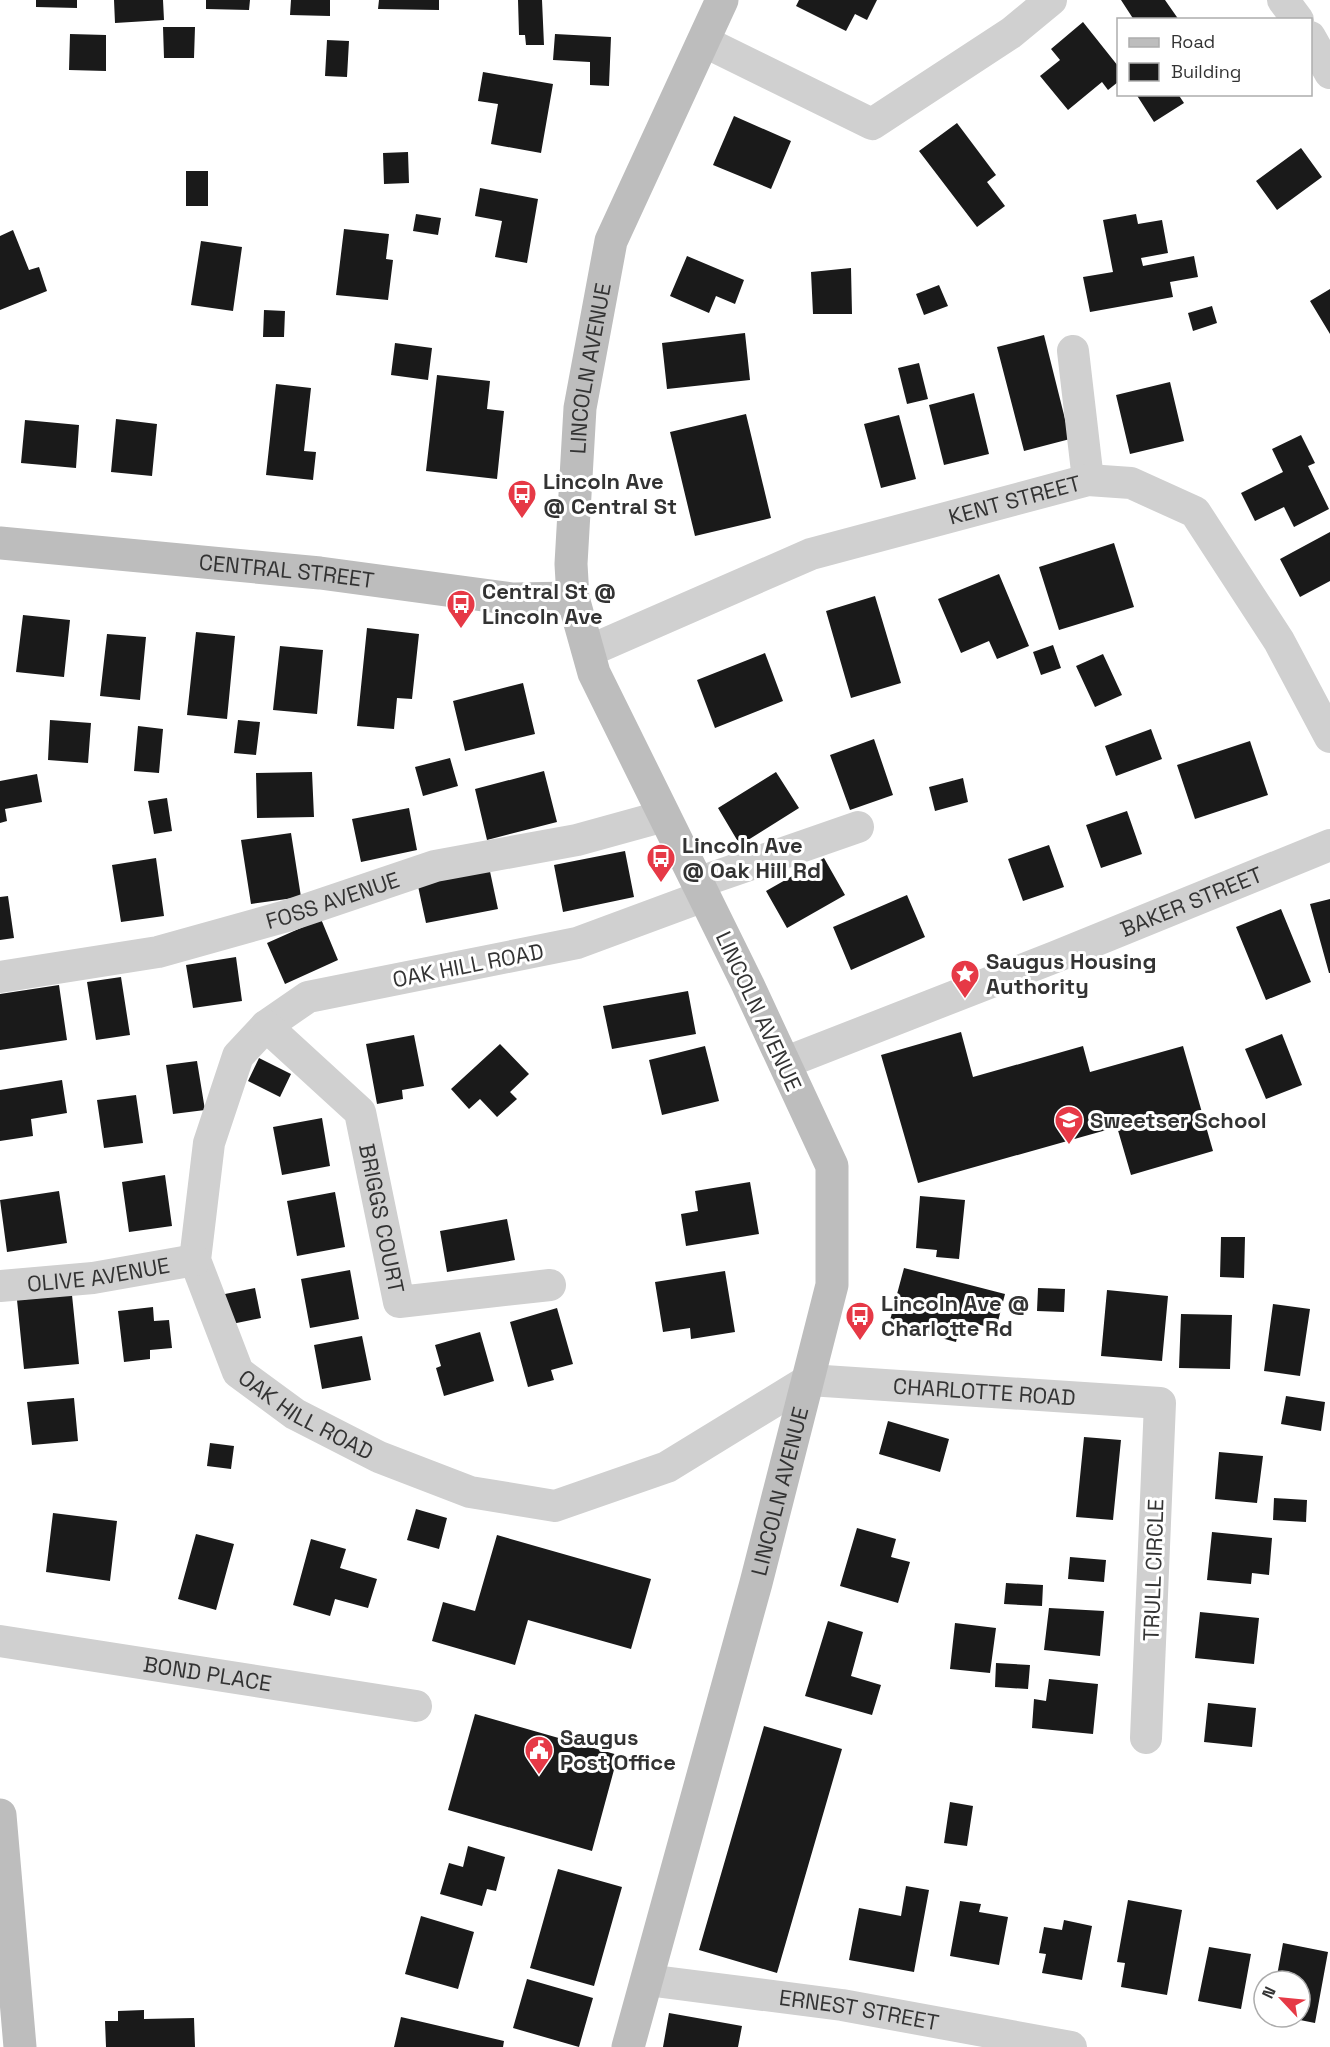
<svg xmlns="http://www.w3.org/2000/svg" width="1330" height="2047" viewBox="0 0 1330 2047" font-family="'Space Grotesk',sans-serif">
<rect width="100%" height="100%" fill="#fff"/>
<path fill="#1a1a1a" d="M36,0H77V8L36,7Z
M114,0H163L164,20L115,23Z
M206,0H250L249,10L206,9Z
M291,0H330V16L290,15Z
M379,0H439V10L378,9Z
M518,0H542L544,45H526L525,35H519Z
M799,0H877L867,20L855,14L846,31L796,6Z
M1121,0H1165L1179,20H1134Z
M1083,22L1118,66V82L1108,90L1102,82L1068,110L1040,76L1060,60L1051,49Z
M163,27H195L194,58H164Z
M70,34L106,35V71L69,70Z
M555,34L611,37L609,86L590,85V62L553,60Z
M327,40L349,41L347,77L325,76Z
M483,72L553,84L541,153L491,144L498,104L478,101Z
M1136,94H1178L1184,103L1154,122Z
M734,116L791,141L771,189L713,165Z
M957,123L996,175L987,182L1005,206L977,227L919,151Z
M1301,148L1322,177L1277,210L1256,181Z
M408,152L409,183L384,184L383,153Z
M186,171H208V206H186Z
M480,188L538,199L527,263L495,257L502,221L475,216Z
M416,214L441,218L438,235L413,231Z
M1136,214L1138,224L1162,220L1168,253L1141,258L1143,266L1194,256L1198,277L1170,282L1173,297L1090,312L1083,277L1113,272L1103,220Z
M344,229L389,234L386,259L393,260L388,300L336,295Z
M13,230L29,270L39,267L47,291L0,310V236Z
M201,241L242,247L233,311L191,305Z
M687,256L744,280L735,304L716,296L709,313L670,296Z
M851,268L852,314H813L811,272Z
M939,285L948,306L924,315L916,294Z
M1330,289V334L1310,301Z
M1212,306L1217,323L1193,331L1188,313Z
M264,310L285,311L284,337H263Z
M745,333L750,380L667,389L662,343Z
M1044,335L1070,439L1024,451L997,347Z
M395,343L432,348L428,380L391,375Z
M919,363L928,399L907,404L898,368Z
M437,375L490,381L487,409L504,411L497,479L426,471Z
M1170,382L1184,441L1130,454L1116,395Z
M276,384L311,388L304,451L316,452L313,480L266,475Z
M974,393L989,454L944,465L929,405Z
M746,414L771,518L695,536L670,432Z
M899,415L916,479L881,488L864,424Z
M116,419L157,424L152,476L111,472Z
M25,420L79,425L76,468L21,463Z
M1301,435L1315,463L1308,466L1329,509L1294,527L1284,507L1255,521L1241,493L1283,472L1272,449Z
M1330,532V581L1300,597L1280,559Z
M1114,543L1134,607L1059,630L1039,567Z
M999,574L1029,646L997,659L989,641L961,653L938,599Z
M875,596L901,683L851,698L826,611Z
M23,615L70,620L64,677L16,672Z
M367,628L419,634L412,699L397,698L394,729L357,726Z
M196,632L235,636L227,719L187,715Z
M107,634L146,637L140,700L100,696Z
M1053,645L1061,668L1041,675L1033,652Z
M280,646L323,650L317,714L273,710Z
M765,653L783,701L715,728L697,680Z
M1103,654L1122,695L1095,707L1076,666Z
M523,683L535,734L465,751L453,701Z
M50,720L91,723L88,763L48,760Z
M238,720L260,722L256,755L234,753Z
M138,726L163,729L159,773L134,771Z
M1151,729L1162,759L1116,776L1105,746Z
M874,739L893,795L850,810L830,755Z
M1250,741L1268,795L1195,819L1177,765Z
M450,758L458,786L423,796L415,767Z
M544,771L557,822L487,840L475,789Z
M312,772L314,817L257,818L256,773Z
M776,772L799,808L740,845L718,808Z
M37,774L42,802L5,809L7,821L0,823V781Z
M963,778L968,802L935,811L929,787Z
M167,798L172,831L154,834L148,801Z
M409,808L417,850L361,862L352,819Z
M1127,811L1142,854L1101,868L1086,825Z
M291,833L301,897L251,904L241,840Z
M1049,845L1064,887L1023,901L1008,859Z
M625,851L634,897L563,912L554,865Z
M156,858L164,916L121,922L112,865Z
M824,858L845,895L787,928L766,891Z
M488,862L498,909L426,923L416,877Z
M907,895L925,937L851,970L833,927Z
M8,896L14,938L0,940V897Z
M1330,899V973H1329L1310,904Z
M1281,909L1311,982L1266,1000L1236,927Z
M321,919L338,960L285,984L267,943Z
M236,957L242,1001L193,1008L186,965Z
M121,977L130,1035L96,1040L87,982Z
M59,985L67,1040L0,1050V994Z
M688,991L696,1034L612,1049L603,1006Z
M961,1032L973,1077L1083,1046L1090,1072L1183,1046L1213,1151L1131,1175L1117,1127L918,1183L881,1055Z
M1282,1034L1302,1085L1266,1099L1245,1049Z
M414,1035L424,1086L402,1090L403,1099L377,1104L366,1044Z
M500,1044L529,1074L510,1092L517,1099L497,1117L480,1099L469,1109L451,1089Z
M705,1046L719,1101L662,1115L649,1060Z
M259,1058L291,1074L280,1097L248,1081Z
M197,1061L205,1110L173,1114L166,1065Z
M62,1080L67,1113L31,1119L33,1136L0,1141V1090Z
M136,1095L143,1143L104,1148L97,1100Z
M322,1118L330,1166L282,1175L273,1127Z
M165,1175L172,1226L129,1232L122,1182Z
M750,1182L759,1234L686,1246L681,1214L698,1211L695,1191Z
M59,1191L67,1243L7,1252L0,1200Z
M335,1192L345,1247L297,1256L287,1201Z
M920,1196L965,1200L959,1259L936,1257L937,1250L916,1248Z
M507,1219L515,1260L447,1272L440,1231Z
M1221,1237H1245L1244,1278L1220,1277Z
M904,1268L1005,1294L996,1329L961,1320L956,1342L889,1324Z
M350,1270L359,1319L310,1328L301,1279Z
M725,1271L735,1332L691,1339L690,1328L663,1332L655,1282Z
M255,1288L261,1318L227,1325L220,1295Z
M1038,1288L1065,1289L1064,1312L1037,1311Z
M1107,1290L1168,1296L1162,1361L1101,1356Z
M72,1295L79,1364L24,1369L17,1300Z
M1273,1304L1310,1309L1300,1376L1264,1371Z
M153,1307L154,1321L169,1320L172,1348L150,1350V1359L124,1362L118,1311Z
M557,1308L573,1364L551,1370L554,1380L528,1387L510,1322Z
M1181,1314L1232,1315L1230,1369L1179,1368Z
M480,1332L494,1381L444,1396L436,1368L441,1366L435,1345Z
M362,1336L371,1380L322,1389L314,1345Z
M1286,1396L1325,1402L1321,1431L1281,1424Z
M74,1398L78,1441L32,1445L27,1402Z
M888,1421L949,1439L940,1472L879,1454Z
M1084,1437L1121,1440L1113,1520L1076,1517Z
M210,1443L234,1446L231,1469L207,1466Z
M1219,1452L1263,1456L1257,1503L1215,1499Z
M1274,1498L1307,1500L1306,1522L1273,1520Z
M416,1509L447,1518L439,1549L407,1540Z
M53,1513L117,1521L110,1581L46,1572Z
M857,1528L896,1539L891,1557L910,1562L898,1603L840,1586Z
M1212,1532L1272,1538L1269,1575L1252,1573L1251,1584L1207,1580Z
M196,1534L234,1544L216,1610L178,1599Z
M497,1535L651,1579L631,1649L528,1620L515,1665L432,1641L443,1602L475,1611Z
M311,1539L346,1549L340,1568L377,1579L368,1608L335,1599L330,1616L293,1605Z
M1070,1557L1106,1560L1104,1582L1068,1579Z
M1006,1583L1043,1585L1042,1606L1004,1604Z
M1049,1608L1104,1611L1100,1656L1044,1650Z
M1200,1612L1259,1618L1254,1664L1195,1658Z
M828,1621L863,1632L851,1676L881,1685L872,1715L805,1696Z
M955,1623L996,1628L990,1673L950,1669Z
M996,1663L1030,1665L1028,1689L995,1687Z
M1049,1679L1098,1684L1093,1734L1032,1728L1034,1699L1046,1701Z
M1208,1703L1256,1708L1252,1747L1204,1742Z
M475,1714L618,1755L592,1851L448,1810Z
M764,1726L842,1749L777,1973L699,1950Z
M950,1802L973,1806L967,1846L944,1843Z
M468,1846L505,1857L496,1891L487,1889L482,1906L440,1894L449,1863L463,1867Z
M558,1869L622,1887L594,1986L530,1968Z
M906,1886L929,1890L914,1972L849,1960L859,1908L901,1916Z
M1128,1900L1182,1910L1167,1995L1121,1987L1125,1963L1117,1962Z
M960,1901L981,1904L979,1912L1008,1917L999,1965L950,1956Z
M421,1916L474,1932L458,1989L405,1974Z
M1064,1920L1092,1926L1082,1980L1042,1973L1046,1954L1039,1953L1044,1927L1062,1930Z
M1283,1943L1328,1952L1315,2023L1290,2018L1300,2017V1981H1276Z
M1209,1947L1251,1954L1241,2009L1198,2001Z
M527,1979L593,1998L579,2047L513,2028Z
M144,2010V2019L194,2018L195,2047H106L105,2021H118V2011Z
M669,2013L742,2026L738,2047H663Z
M401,2017L504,2041L503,2047H394Z"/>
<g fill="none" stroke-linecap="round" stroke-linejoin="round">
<g stroke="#d0d0d0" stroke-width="32">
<path d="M1283,0L1298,20"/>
<path d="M1310,37L1330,73"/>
<path d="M703,41L872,124L1011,33L1051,0"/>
<path d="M1073,351L1088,480"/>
<path id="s1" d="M589,651L811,554L1088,480L1131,483L1195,512L1279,641L1330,737"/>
<path d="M697,883L858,827"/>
<path id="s2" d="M704,896L577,943L308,997L266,1026L238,1056L209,1143L195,1260L238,1372L295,1414L379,1457L470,1492L555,1506L667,1467L809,1380L1160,1403L1146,1738"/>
<path id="s3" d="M0,977L158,952L290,915L435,866L577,840L664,816"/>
<path id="s4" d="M266,1026L360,1112L399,1302L550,1285"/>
<path id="s5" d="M784,1063L1055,957L1330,845"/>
<path id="s6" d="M0,1286L93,1278L195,1260"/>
<path id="s7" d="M0,1641L416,1706"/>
<path id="s8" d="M647,1980L842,2005L1071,2047"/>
</g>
<g stroke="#bdbdbd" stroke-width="33">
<path id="s9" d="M0,543L320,573L513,599L573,598"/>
<path d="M0,1815L20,2047"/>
<path id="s10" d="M628,2047L756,1583L832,1285V1166L748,985L594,673L573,598L571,564L580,408L611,241L722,0"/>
</g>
</g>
<defs>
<g id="bus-pin" transform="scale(1.5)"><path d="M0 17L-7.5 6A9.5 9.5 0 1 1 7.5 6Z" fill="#e63946" stroke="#fff"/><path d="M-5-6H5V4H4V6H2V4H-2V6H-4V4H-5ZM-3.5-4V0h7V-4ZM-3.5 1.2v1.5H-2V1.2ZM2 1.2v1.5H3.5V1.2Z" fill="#fff"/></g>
<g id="sight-pin" transform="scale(1.5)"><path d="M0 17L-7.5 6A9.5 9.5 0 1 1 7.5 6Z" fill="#e63946" stroke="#fff"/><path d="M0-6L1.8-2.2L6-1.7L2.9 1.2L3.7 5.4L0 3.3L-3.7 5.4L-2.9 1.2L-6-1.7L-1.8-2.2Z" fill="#fff"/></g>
<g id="school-pin" transform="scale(1.5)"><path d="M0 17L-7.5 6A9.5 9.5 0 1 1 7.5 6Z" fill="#e63946" stroke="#fff"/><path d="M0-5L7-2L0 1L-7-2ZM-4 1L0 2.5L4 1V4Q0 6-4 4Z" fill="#fff"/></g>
<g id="civic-pin" transform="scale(1.5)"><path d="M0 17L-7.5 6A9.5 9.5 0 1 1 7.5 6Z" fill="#e63946" stroke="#fff"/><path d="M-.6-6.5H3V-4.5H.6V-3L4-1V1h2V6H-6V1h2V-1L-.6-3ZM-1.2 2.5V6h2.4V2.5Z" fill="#fff"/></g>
</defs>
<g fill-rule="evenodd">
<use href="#bus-pin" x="522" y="494"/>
<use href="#bus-pin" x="461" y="604"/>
<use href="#bus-pin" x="661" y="858"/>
<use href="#sight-pin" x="965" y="974"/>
<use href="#school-pin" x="1069" y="1120"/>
<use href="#bus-pin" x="860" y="1316"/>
<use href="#civic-pin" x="539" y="1750"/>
</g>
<g text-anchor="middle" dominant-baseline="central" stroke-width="6" stroke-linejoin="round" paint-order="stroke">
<g font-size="22" fill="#333" stroke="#fff">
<text stroke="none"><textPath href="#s10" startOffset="1764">LINCOLN AVENUE</textPath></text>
<text stroke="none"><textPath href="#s1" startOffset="453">KENT STREET</textPath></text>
<text stroke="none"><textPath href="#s9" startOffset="288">CENTRAL STREET</textPath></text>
<text stroke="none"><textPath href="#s3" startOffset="342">FOSS AVENUE</textPath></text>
<text stroke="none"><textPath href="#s5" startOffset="438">BAKER STREET</textPath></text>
<text transform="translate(468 965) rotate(-11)">OAK HILL ROAD</text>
<text transform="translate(759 1011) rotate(65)">LINCOLN AVENUE</text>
<text stroke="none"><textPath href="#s4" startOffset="236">BRIGGS COURT</textPath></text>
<text stroke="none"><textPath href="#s6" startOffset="99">OLIVE AVENUE</textPath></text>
<text stroke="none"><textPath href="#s2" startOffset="1641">CHARLOTTE ROAD</textPath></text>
<text stroke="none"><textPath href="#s2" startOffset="912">OAK HILL ROAD</textPath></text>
<text stroke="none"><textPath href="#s10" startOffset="576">LINCOLN AVENUE</textPath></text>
<text transform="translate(1153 1570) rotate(-88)">TRULL CIRCLE</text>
<text stroke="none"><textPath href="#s7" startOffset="210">BOND PLACE</textPath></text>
<text stroke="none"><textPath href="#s8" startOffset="214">ERNEST STREET</textPath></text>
</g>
<g font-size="22" font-weight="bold" fill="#333" stroke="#fff" text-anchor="start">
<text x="543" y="481">Lincoln Ave<tspan x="543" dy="25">@ Central St</tspan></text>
<text x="482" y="591">Central St @<tspan x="482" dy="25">Lincoln Ave</tspan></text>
<text x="682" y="845">Lincoln Ave<tspan x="682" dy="25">@ Oak Hill Rd</tspan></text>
<text x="986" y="961">Saugus Housing<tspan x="986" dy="25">Authority</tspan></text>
<text x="1090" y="1120">Sweetser School</text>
<text x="881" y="1303">Lincoln Ave @<tspan x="881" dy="25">Charlotte Rd</tspan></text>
<text x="560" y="1737">Saugus<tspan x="560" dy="25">Post Office</tspan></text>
</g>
</g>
<rect x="1117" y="18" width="195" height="78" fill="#ffffff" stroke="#adadad" stroke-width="1.5"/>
<rect x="1129" y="38" width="30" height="9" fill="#bdbdbd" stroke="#adadad" stroke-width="1.5"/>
<text x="1171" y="48" font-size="18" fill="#333333">Road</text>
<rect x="1129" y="63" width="30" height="18" fill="#1a1a1a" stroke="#adadad" stroke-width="1.5"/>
<text x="1171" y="78" font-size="18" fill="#333333">Building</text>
<g transform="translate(1282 1999) rotate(296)"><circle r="28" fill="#ffffff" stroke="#adadad" stroke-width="1.5"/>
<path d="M0-4.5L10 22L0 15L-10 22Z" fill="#e63946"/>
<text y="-9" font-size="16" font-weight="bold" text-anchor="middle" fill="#333333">N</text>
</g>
</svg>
